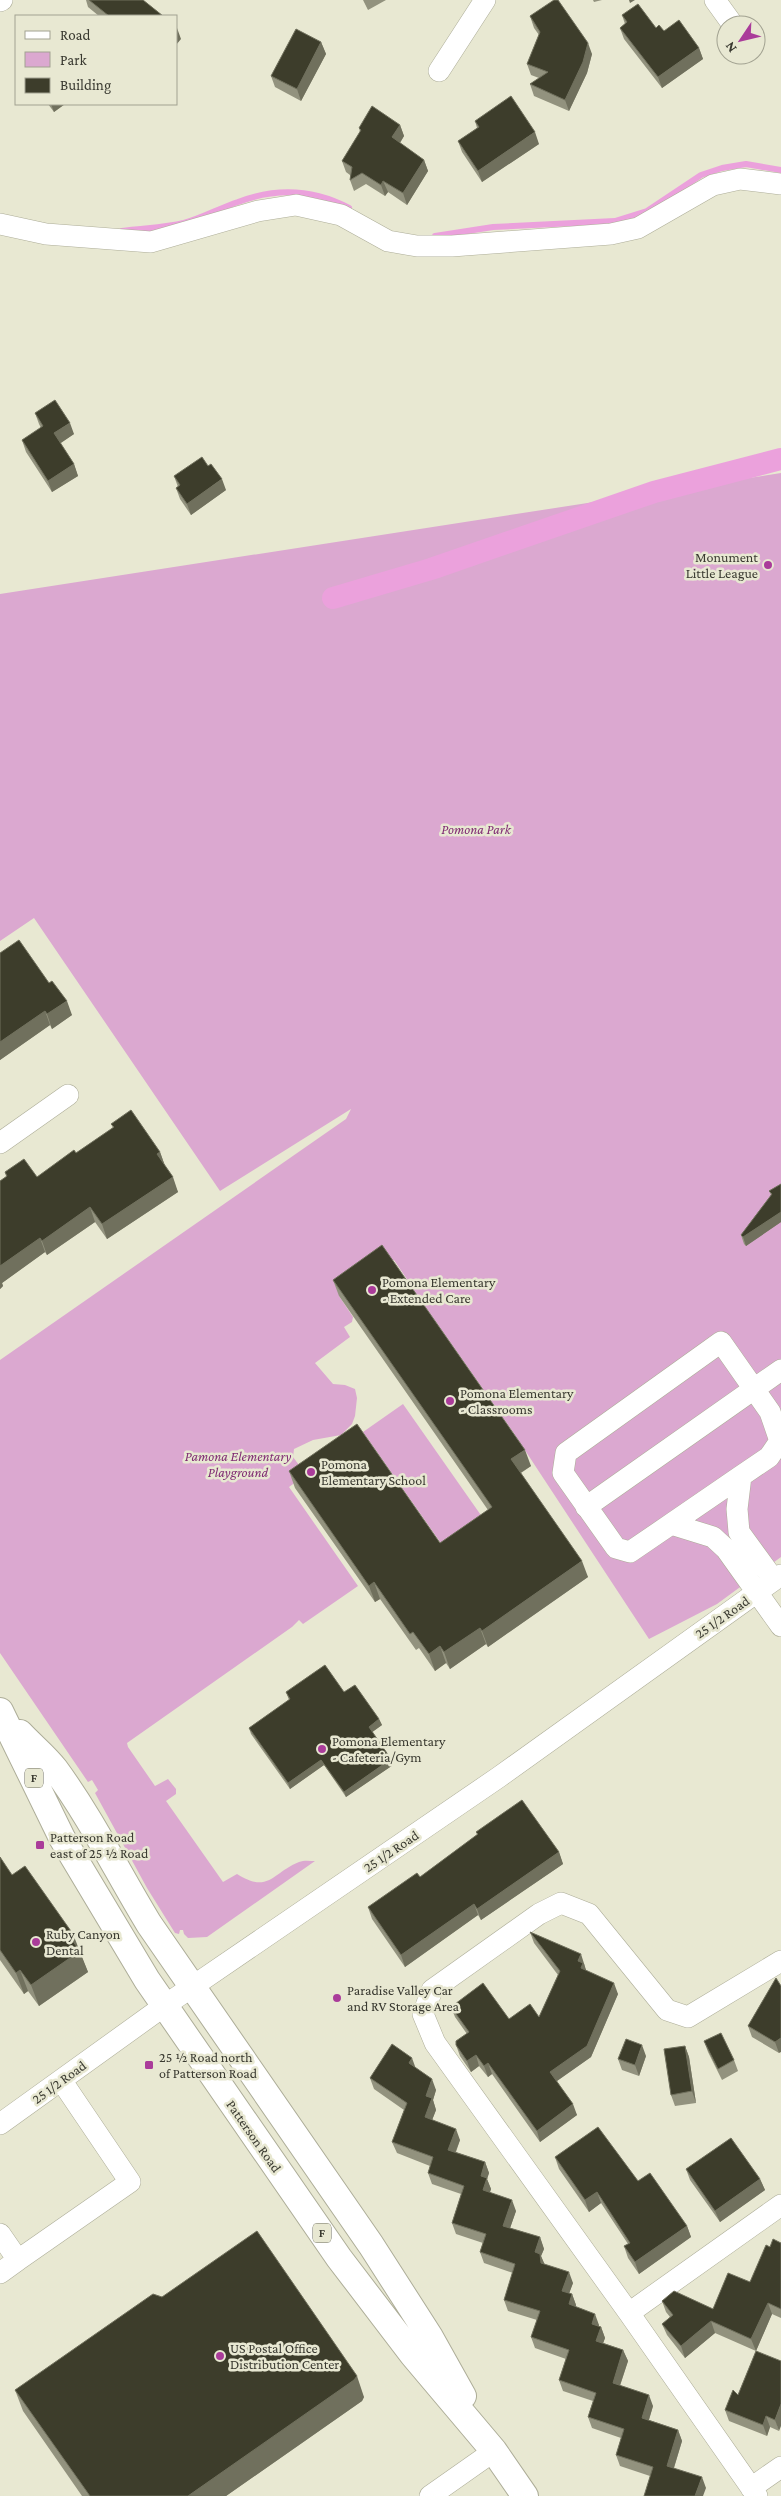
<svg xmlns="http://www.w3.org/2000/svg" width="781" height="2496" viewBox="0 0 781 2496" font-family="'Crimson Pro',serif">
<rect width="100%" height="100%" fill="#e8e8d2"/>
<path fill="#dba8d0" d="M781,473V1557L717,1604L649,1639L513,1432L413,1289L418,1285L413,1288L394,1260L387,1261L339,1296L353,1317L352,1322L344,1327L350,1337L315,1363L333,1384L345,1385L355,1389L357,1398L355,1416L352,1424L341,1435L313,1440L294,1449L293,1457L302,1469L304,1476L289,1487L358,1586L303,1624L299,1620L292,1627L127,1743L128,1747L155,1786L168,1779L176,1789V1794L166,1801L223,1882L237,1874C269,1894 272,1873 299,1862C304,1860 310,1861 315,1861L207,1937L188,1938L184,1934L183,1930H180L179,1934L175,1933L147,1888L95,1793L98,1790L92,1780L88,1782L0,1653V1360L346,1119L351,1109L220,1191L34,918L0,941V594Z
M403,1404L485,1521L445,1549L363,1432Z"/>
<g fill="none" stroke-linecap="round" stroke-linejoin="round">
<path stroke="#eba1dc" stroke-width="6" d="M122,231C142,228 164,228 184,223C202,218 220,208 238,202C275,188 313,189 349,208
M435,236L493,227L615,221L647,211L701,175L722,168L746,164L781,170"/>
<path stroke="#eba1dc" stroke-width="22" d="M333,598L431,569L654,492L781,459"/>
<g stroke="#adad98" stroke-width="22">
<path id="minor" d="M715,0L733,25
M0,1L2,0
M439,71L485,0
M0,224L46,234L151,242L258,211L296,205L341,215L388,241L417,246H452L611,234L638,228L713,185L740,179L781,184
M0,1143L68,1095
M586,1507L781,1370
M671,1524L741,1476
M774,1580L739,1532L737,1509L741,1476L769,1457L780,1441L770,1412L721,1342L566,1453L563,1473L616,1548L630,1552L671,1524L713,1537L726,1549L781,1626
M0,2124L164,2006L499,1777L781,1575
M0,2234L18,2260L0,2273
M18,2260L130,2182L61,2080
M629,2313L781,2205
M751,2488L781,2467
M430,2496L494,2451
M757,2496L629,2313L435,2043L423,2014L432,1990L539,1914L561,1903L589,1914L667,2010L688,2017L781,1961"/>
</g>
<g stroke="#adad98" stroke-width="28">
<path id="major" d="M0,1711L62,1838L147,1980L339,2258L413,2355L494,2451L525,2496
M20,1733C31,1745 45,1756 55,1769C91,1818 118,1873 149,1924L371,2245L430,2337L463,2396"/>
</g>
<use href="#minor" stroke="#fff" stroke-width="21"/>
<use href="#major" stroke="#fff" stroke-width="26"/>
</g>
<path fill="#92927e" d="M86,0H143L163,16H99L88,7Z
M363,0H386L368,10Z
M593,0H602L594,2Z
M622,15L656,28L699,48L703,59L662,88L624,39L620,28L625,24Z
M530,16L592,54L587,73L569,111L534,96L530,84L539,78L531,75L527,64L539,35L534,28Z
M321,42L326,54L301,101L275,87L271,76Z
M48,104H65L54,112Z
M475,121L539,144L482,182L462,152L458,141L477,128Z
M400,125L404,136L400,143L424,160L428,171L407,205L388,192L385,196L366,184L354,191L350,180V175L346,172L342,161L360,132L359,128Z
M35,413L74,434L60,443L74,464L78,476L52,492L26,452L22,440L41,428L39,424Z
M174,476L226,490L191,515L180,499L176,488L178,487Z
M0,953L72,1015L52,1029L50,1025L0,1060Z
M111,1124L160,1152L165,1166L178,1192L107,1239L95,1222L47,1255L45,1252L2,1283L3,1286L0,1289L6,1176L5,1172L37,1177L76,1153L113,1128Z
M781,1184V1222L746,1246L744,1244L741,1235L771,1195L769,1191Z
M333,1280L531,1466L521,1473L588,1577L488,1647L486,1644L450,1669L446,1663L435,1671L419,1648L416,1650L380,1599L375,1602L295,1488L289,1471L440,1543L488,1510L339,1296Z
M286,1692H344L379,1719L382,1725L372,1732L393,1765L346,1797L324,1765L290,1789L251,1734L249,1728L289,1700Z
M476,1832L559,1852L563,1864L481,1920L478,1915L405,1967L372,1919L368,1907L420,1877L477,1835Z
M0,1857L12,1875L78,1948L88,1972L39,2006L28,1991L24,1994L0,1960Z
M530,1932L585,1965L584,1966L586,1970L618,1994L591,2057L557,2081L577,2115L540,2142L492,2074L488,2077L479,2066L471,2072L460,2056L456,2045L467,2034L455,2017L451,2007L509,2019L539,2017L558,1975L534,1943Z
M776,1978L779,2053L752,2037L748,2026Z
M704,2041L734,2060L738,2071L722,2080L708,2052Z
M685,2046L689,2057L696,2103L675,2106L671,2095Z
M646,2056L639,2076L622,2070L618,2059Z
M416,2068L436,2090L433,2100L436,2110L432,2120L460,2140L456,2152L485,2162L489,2173L487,2179L491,2189L490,2192L516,2211L510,2228L540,2237L544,2249L541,2256L544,2264L573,2283L569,2293L572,2294L576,2305V2307L599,2325V2326L601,2327L605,2338L603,2343L623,2350L628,2361L620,2386L653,2406L649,2420L678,2430L682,2441L674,2468L706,2488L650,2476L620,2466L616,2455L621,2438L592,2428L588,2417L593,2401L563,2391L559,2380L566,2359L535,2348L531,2337L537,2320L508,2311L504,2300L513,2273L484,2263L480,2252L483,2243L456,2234L452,2223L461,2194L432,2184L428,2173L430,2166L397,2153L392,2142L404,2110L374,2089L370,2078Z
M555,2157L687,2226L691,2237L639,2274L628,2258L624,2246L628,2244L601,2203L589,2212L559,2169Z
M686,2169L760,2179L765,2190L720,2222L690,2180Z
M781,2243V2318L772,2314L756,2351L715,2333L685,2358L667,2335L662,2324L670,2317L666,2312L662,2301L713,2309L750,2282L770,2247Z
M162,2297L364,2397L362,2401L226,2496H82L23,2411L15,2390Z
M756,2351L779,2431L770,2427L767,2436L729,2421L725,2410L738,2395Z"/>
<path fill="#70705d" d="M629,0H635L630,3Z
M177,28L181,39L176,45V29Z
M321,42L326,54L301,101L297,89Z
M588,43L592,54L587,73L569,111L565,100Z
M699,48L703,59L662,88L658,77Z
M51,104H65L54,112Z
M400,125L404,136L396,149L392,137Z
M535,132L539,144L482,182L478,171Z
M424,160L428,171L407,205L403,193Z
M383,181L388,192L385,196L381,185Z
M70,423L74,434L58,445L54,433Z
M74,464L78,476L52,492L48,481Z
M222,479L226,490L191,515L187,504Z
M67,1001L72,1015L52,1029L47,1014Z
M45,1011L50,1025L0,1060V1042Z
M160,1152L165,1166L157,1154Z
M173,1177L178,1192L107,1239L102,1224Z
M90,1207L95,1222L47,1255L42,1241Z
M781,1212V1222L746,1246L743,1237Z
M40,1238L45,1252L2,1283L3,1286L0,1289V1266Z
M525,1450L531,1466L517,1475L511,1459Z
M582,1561L588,1577L488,1647L482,1631Z
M374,1582L380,1599L375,1602L369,1586Z
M480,1628L486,1644L450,1669L444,1652Z
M440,1646L446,1663L435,1671L429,1654Z
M379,1719L382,1725L371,1733L369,1727Z
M391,1759L393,1765L346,1797L344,1792Z
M321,1760L324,1765L290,1789L288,1783Z
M559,1852L563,1864L481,1920L477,1909Z
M474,1904L478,1915L405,1967L401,1955Z
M73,1934L88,1972L39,2006L31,1985L69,1936Z
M581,1954L587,1973L585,1979L578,1961Z
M20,1970L28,1991L24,1994L16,1973Z
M614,1983L618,1994L591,2057L554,2083L550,2072Z
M781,2038V2052L779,2053L775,2042Z
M642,2045L646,2056L639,2076L635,2065Z
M685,2046L689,2057L696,2103L692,2091Z
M476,2055L479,2066L471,2072L467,2061Z
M412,2058L416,2069L409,2063Z
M488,2063L492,2074L488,2077L484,2066Z
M432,2079L436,2090L433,2100L436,2110L429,2128L425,2117L426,2096Z
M573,2104L577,2115L540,2142L537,2131Z
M456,2129L460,2140L452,2161L448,2150Z
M485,2162L489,2173L487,2179L491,2189L487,2201L483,2190L481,2176Z
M760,2179L765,2190L720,2222L715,2211Z
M597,2192L601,2203L589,2212L585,2200Z
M512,2200L516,2211L507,2237L503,2226Z
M687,2226L691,2237L639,2274L635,2262Z
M540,2237L544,2249L541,2256L545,2265L541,2263L535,2252Z
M569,2272L573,2283L566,2302L562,2291Z
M572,2294L576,2305L573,2316L569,2304Z
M768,2303L772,2314L756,2351L751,2339Z
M595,2314L599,2325L596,2335L592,2324Z
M711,2321L715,2333L685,2358L681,2346Z
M601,2327L605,2338L600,2352L596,2341Z
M623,2350L628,2361L617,2394L613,2383Z
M357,2376L364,2397L362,2401L226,2496H188Z
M649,2395L653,2406L646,2429L642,2418Z
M781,2404V2426L779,2431L775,2420Z
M766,2416L770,2427L767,2436L763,2425Z
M678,2430L682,2441L671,2477L667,2466Z
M702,2477L706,2488L703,2496H695Z"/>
<path fill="#3d3d2b" stroke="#70705d" d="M89,0H143L163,16H109Z
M554,0H558L588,43L583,62L565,100L530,84L548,72L527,64L540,32L530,16Z
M638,4L656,28L659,25L664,31L679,20L699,48L658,77L620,28L627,22L622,15Z
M296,29L321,42L297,89L271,76Z
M511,96L535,132L478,171L458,141L479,127L475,121Z
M372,106L400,125L392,137L424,160L403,193L383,181L381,185L362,173L350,180L352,167L342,161L361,130L359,128Z
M55,400L70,423L54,433L74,464L48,481L22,440L43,426L35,413Z
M202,457L208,466L211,464L222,479L187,504L176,488L180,485L174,476Z
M19,940L49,983L52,981L67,1001L47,1014L45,1011L0,1042V953Z
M131,1110L160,1152L157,1154L173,1177L102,1224L90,1207L42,1241L40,1238L0,1266V1181L7,1176L5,1172L24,1159L37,1177L74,1150L76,1153L114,1127L111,1124Z
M781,1184V1212L743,1237L741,1235L772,1194L769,1191Z
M382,1245L525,1450L511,1459L582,1561L482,1631L480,1628L444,1652L440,1646L429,1654L413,1632L410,1634L374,1582L369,1586L289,1471L357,1424L440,1543L492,1507L333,1280Z
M325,1665L344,1692L355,1685L379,1719L369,1727L391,1759L344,1792L321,1760L288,1783L249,1728L290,1699L286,1692Z
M522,1800L559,1852L477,1909L474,1904L401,1955L368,1907L417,1873L420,1877L478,1834L476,1832Z
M0,1857L12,1875L25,1866L73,1934L69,1936L80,1951L31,1985L20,1970L16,1973L0,1950Z
M530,1932L581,1954L578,1961L583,1963L581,1968L614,1983L587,2046L550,2072L573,2104L537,2131L488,2063L484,2066L476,2055L467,2061L456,2045V2041L469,2032L451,2007L483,1983L509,2019L530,2004L539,2017L560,1971Z
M776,1978L781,1986V2038L775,2042L748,2026Z
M721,2033L734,2060L718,2069L704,2041Z
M626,2039L642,2045L635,2065L618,2059Z
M392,2044L412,2058L409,2063L432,2079L426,2096L432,2098L425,2117L456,2129L448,2150L485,2162L481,2176L487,2178L483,2190L512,2200L503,2226L540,2237L535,2252L540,2254L541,2263L569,2272L562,2291L572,2294L569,2304L595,2314L592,2324L601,2327L596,2341L623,2350L613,2383L649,2395L642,2418L678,2430L667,2466L702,2477L695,2496H644L653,2467L616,2455L624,2429L588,2417L596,2393L559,2380L569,2350L531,2337L540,2311L504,2300L515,2264L480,2252L486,2234L452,2223L464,2186L428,2173L433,2157L392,2142L407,2103L370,2078Z
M685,2046L692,2091L671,2095L664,2049Z
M598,2127L638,2181L650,2173L687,2226L635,2262L624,2246L630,2243L597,2192L585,2200L555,2157Z
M731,2138L760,2179L715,2211L686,2169Z
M257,2231L357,2376L354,2380L188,2496H90L15,2390L153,2294L162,2297Z
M773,2239L781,2243V2309L768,2303L751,2339L711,2321L681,2346L662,2324L673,2315L662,2301L674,2291L713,2309L728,2273L750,2282L766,2245L770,2247Z
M756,2351L781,2361V2404L775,2420L766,2416L763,2425L725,2410L733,2390L738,2395Z"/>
<g fill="#aa3c9a" stroke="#e8e8d2" stroke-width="2">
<circle cx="768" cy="565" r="5"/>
<circle cx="372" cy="1290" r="5"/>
<circle cx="450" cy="1401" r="5"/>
<circle cx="311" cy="1472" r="5"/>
<circle cx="322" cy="1749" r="5"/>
<rect x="35" y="1840" width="10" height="10" rx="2.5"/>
<circle cx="36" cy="1942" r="5"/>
<circle cx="337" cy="1998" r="5"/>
<rect x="144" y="2060" width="10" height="10" rx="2.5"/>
<circle cx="220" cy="2356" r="5"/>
</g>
<g text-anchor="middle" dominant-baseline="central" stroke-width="5" stroke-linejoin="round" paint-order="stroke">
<g fill="#e8e8d2" stroke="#6e6e61" stroke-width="1">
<rect x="25" y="1768.5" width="18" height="19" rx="4"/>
<rect x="313" y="2223.5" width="18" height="19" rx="4"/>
</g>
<g font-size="12" font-weight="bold" fill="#393930">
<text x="34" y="1778">F</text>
<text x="322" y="2233">F</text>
</g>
<g font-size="14" fill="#393930" stroke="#e8e8d2" text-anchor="start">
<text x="758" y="557" text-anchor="end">Monument<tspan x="758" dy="16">Little League</tspan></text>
<text x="382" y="1282">Pomona Elementary<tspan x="382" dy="16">- Extended Care</tspan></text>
<text x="460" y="1393">Pomona Elementary<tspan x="460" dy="16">- Classrooms</tspan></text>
<text x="321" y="1464">Pomona<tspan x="321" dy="16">Elementary School</tspan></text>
<text x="332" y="1741">Pomona Elementary<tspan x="332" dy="16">- Cafeteria/Gym</tspan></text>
<text x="50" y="1837">Patterson Road<tspan x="50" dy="16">east of 25 ½ Road</tspan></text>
<text x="46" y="1934">Ruby Canyon<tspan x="46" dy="16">Dental</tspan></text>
<text x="347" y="1990">Paradise Valley Car<tspan x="347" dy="16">and RV Storage Area</tspan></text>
<text x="159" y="2057">25 ½ Road north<tspan x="159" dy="16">of Patterson Road</tspan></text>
<text x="230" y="2348">US Postal Office<tspan x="230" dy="16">Distribution Center</tspan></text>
</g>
<g font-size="14" font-style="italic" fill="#802c73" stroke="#e8e8d2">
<text x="476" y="829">Pomona Park</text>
<text x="238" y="1456">Pamona Elementary<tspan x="238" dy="16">Playground</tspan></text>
</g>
<g font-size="14" fill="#393930" stroke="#e8e8d2">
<text transform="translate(722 1617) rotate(-35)">25 1/2 Road</text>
<text transform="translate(391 1851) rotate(-34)">25 1/2 Road</text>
<text transform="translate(59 2082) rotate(-36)">25 1/2 Road</text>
<text transform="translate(254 2136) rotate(55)">Patterson Road</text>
</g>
</g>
<rect x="15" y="15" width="162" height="90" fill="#e8e8d2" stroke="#a2a291"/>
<rect x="25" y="31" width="25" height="8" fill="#ffffff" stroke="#a2a291"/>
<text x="60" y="40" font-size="15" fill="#393930">Road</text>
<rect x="25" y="52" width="25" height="15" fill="#dba8d0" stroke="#a2a291"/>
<text x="60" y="65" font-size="15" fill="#393930">Park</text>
<rect x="25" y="78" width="25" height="15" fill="#3d3d2b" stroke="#a2a291"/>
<text x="60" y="90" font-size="15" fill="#393930">Building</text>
<g transform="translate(741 40) rotate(235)"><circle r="24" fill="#e8e8d2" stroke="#a2a291"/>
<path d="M0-4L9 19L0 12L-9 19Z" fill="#aa3c9a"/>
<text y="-8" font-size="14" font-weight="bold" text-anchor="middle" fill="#393930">N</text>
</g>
</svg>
